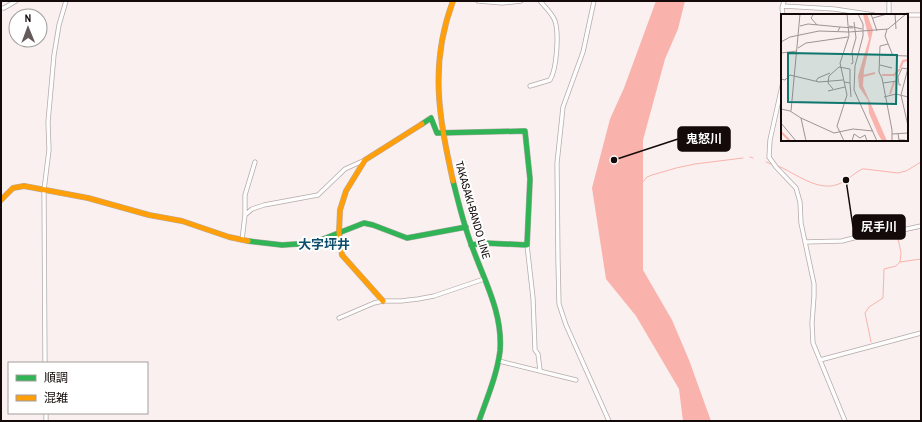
<svg xmlns="http://www.w3.org/2000/svg" width="922" height="422" viewBox="0 0 922 422" font-family="'Archivo Narrow','Noto Sans JP',sans-serif">
<rect width="100%" height="100%" fill="#f9f0ef"/>
<path fill="#f9b3ac" d="M656,1H685L678,29L665,59L643,140V270L672,320L689,360L711,421H683L679,389L636,316L606,279L592,188L610,119L624,88Z"/>
<g fill="none" stroke-linecap="round" stroke-linejoin="round">
<path stroke="#f9b3ac" stroke-width="1" d="M750,157L753,158
M766,162L771,164
M776,165C796,173 819,194 841,183C848,180 854,173 862,169H865L898,173L906,171L921,162
M642,183L647,177L652,175L676,168L695,164L743,158
M900,262L921,259
M871,342L865,313L869,307L883,298L884,269L896,266L900,262L901,253L897,233L921,228"/>
<g stroke="#b4abaa" stroke-width="5">
<path id="street" d="M478,1L502,3L521,1
M594,1L583,52L563,107L557,163L558,261L559,304L566,325L609,421
M889,1V15
M783,6L834,9L874,15
M1,8H4L16,1
M783,15L782,8L784,1
M907,15H921
M530,86L550,80C557,69 559,33 555,21C552,13 545,7 540,1
M782,86L770,140L769,157L776,167L796,188L800,202L801,223L814,284V296L812,323L813,343L845,421
M245,215V195L255,162
M242,240L245,215L252,209L264,205L318,195L345,169L365,160
M805,242L842,241L861,236L893,232L921,226
M527,245L533,298L535,350L538,354L540,370
M339,318L374,303L383,301H401L418,299L434,296L484,279
M820,360L921,333
M499,361L576,380
M45,363L44,190L49,150L48,122L54,55L59,25L66,1
M46,413V421"/>
</g>
<g stroke="#b4abaa" stroke-width="6">
<path id="fast" d="M422,124L431,118L437,133L525,131L530,179L527,245L484,243L471,245
M453,181C459,204 464,227 473,249C485,282 503,314 500,351C497,375 487,398 479,421
M248,241L282,245L313,243L364,223L373,225L407,238L466,227"/>
</g>
<g stroke="#b4abaa" stroke-width="6">
<path id="slow" d="M453,1C429,65 439,117 453,181
M1,200L13,188L24,186L88,198L149,215L182,221L229,237L248,241
M383,301L342,255L339,233L340,210L346,191L365,160L422,124"/>
</g>
<use href="#street" stroke="#fefdfd" stroke-width="3.5"/>
<use href="#fast" stroke="#30b455" stroke-width="5"/>
<use href="#slow" stroke="#ff9f0a" stroke-width="5"/>
</g>
<g text-anchor="middle" dominant-baseline="central" stroke-width="4" stroke-linejoin="round" paint-order="stroke">
<g font-size="11" fill="#130a09" stroke="#fff">
<text transform="translate(473 210) rotate(74)">TAKASAKI-BANDO LINE</text>
</g>
<g font-size="13" font-weight="bold" fill="#0e4e6d" stroke="#fff">
<text x="324" y="244">大字坪井</text>
</g>
</g>
<g transform="translate(781 14)">
<rect width="127" height="127" fill="#f9f0ef"/>
<path d="M82,0H86L92,16L83,56L82,72L106,127H101L97,120L88,99L87,86L78,73L77,62L88,25Z" fill="#f9b3ac"/>
<path fill="none" stroke="#f9b3ac" stroke-width="2" d="M119,54L122,47L127,46M101,61H113L119,55M82,62L94,59M109,80L113,68M0,118L9,127"/>
<path fill="none" stroke="#9d9493" stroke-width="1" d="M77,0L82,10V22L74,52L73,76L96,127M90,0L96,17M114,0L115,15M32,1L30,4L36,11M92,4L106,0M19,12L27,10L59,13M68,12L81,15M106,15L104,22L112,42M57,17L59,13L72,14M68,18L107,15L125,0M0,28L9,23L38,17L68,18M107,30L99,32L98,58L101,64L111,116V127M17,34L25,29L67,23M0,39L16,37M100,41L127,42M70,50L72,49L71,38L75,24L73,8M99,51L111,54M127,54L120,81L127,112M0,65L4,66L9,61L38,68L62,66M35,67L37,64L49,59M69,69L70,83M102,69L116,67M120,71H118L117,63L121,54L127,55M52,75L47,69L48,62L58,53L69,55V69L63,68M47,77L64,73M103,83L115,80L127,83M0,95L9,97L20,104L25,127M10,97L19,0M20,104L53,119L72,115L92,117M0,109L15,127M111,120L127,119M117,120L118,126H124M63,127L56,112L66,81L59,49L68,22L66,0M71,127L73,120L79,124L84,121L86,127"/>
<path fill="#0f766e" fill-opacity="0.15" stroke="#0f766e" stroke-width="2" d="M7,39L116,41L115,90L7,88Z"/>
<rect width="127" height="127" fill="none" stroke="#130a09" stroke-width="2"/>
</g>
<path fill="none" stroke="#130a09" stroke-width="1.5" d="M614 160L678 139M846 180L853 227"/>
<g fill="#130a09" stroke="#fff" stroke-width="1.5">
<circle cx="614" cy="160" r="4"/>
<circle cx="846" cy="180" r="4"/>
</g>
<g fill="#130a09" stroke="#130a09" stroke-width="1.5">
<rect x="678" y="127" width="52" height="24" rx="4"/>
<rect x="853" y="215" width="52" height="24" rx="4"/>
</g>
<g font-size="12" text-anchor="middle" font-weight="bold" fill="#fff">
<text x="704" y="143">鬼怒川</text>
<text x="879" y="231">尻手川</text>
</g>
<rect width="922" height="422" fill="none" stroke="#130a09" stroke-width="4"/>
<rect x="8" y="362" width="140" height="52" fill="#ffffff" stroke="#a19d9d"/>
<rect x="16" y="375" width="20" height="6" fill="#30b455" stroke="#a19d9d"/>
<text x="44" y="382" font-size="12" fill="#130a09">順調</text>
<rect x="16" y="395" width="20" height="6" fill="#ff9f0a" stroke="#a19d9d"/>
<text x="44" y="402" font-size="12" fill="#130a09">混雑</text>
<g transform="translate(28 28) rotate(359)"><circle r="19" fill="#ffffff" stroke="#a19d9d"/>
<path d="M0-3L7 15L0 10L-7 15Z" fill="#645a5a"/>
<text y="-6" font-size="11" font-weight="bold" text-anchor="middle" fill="#130a09">N</text>
</g>
</svg>
